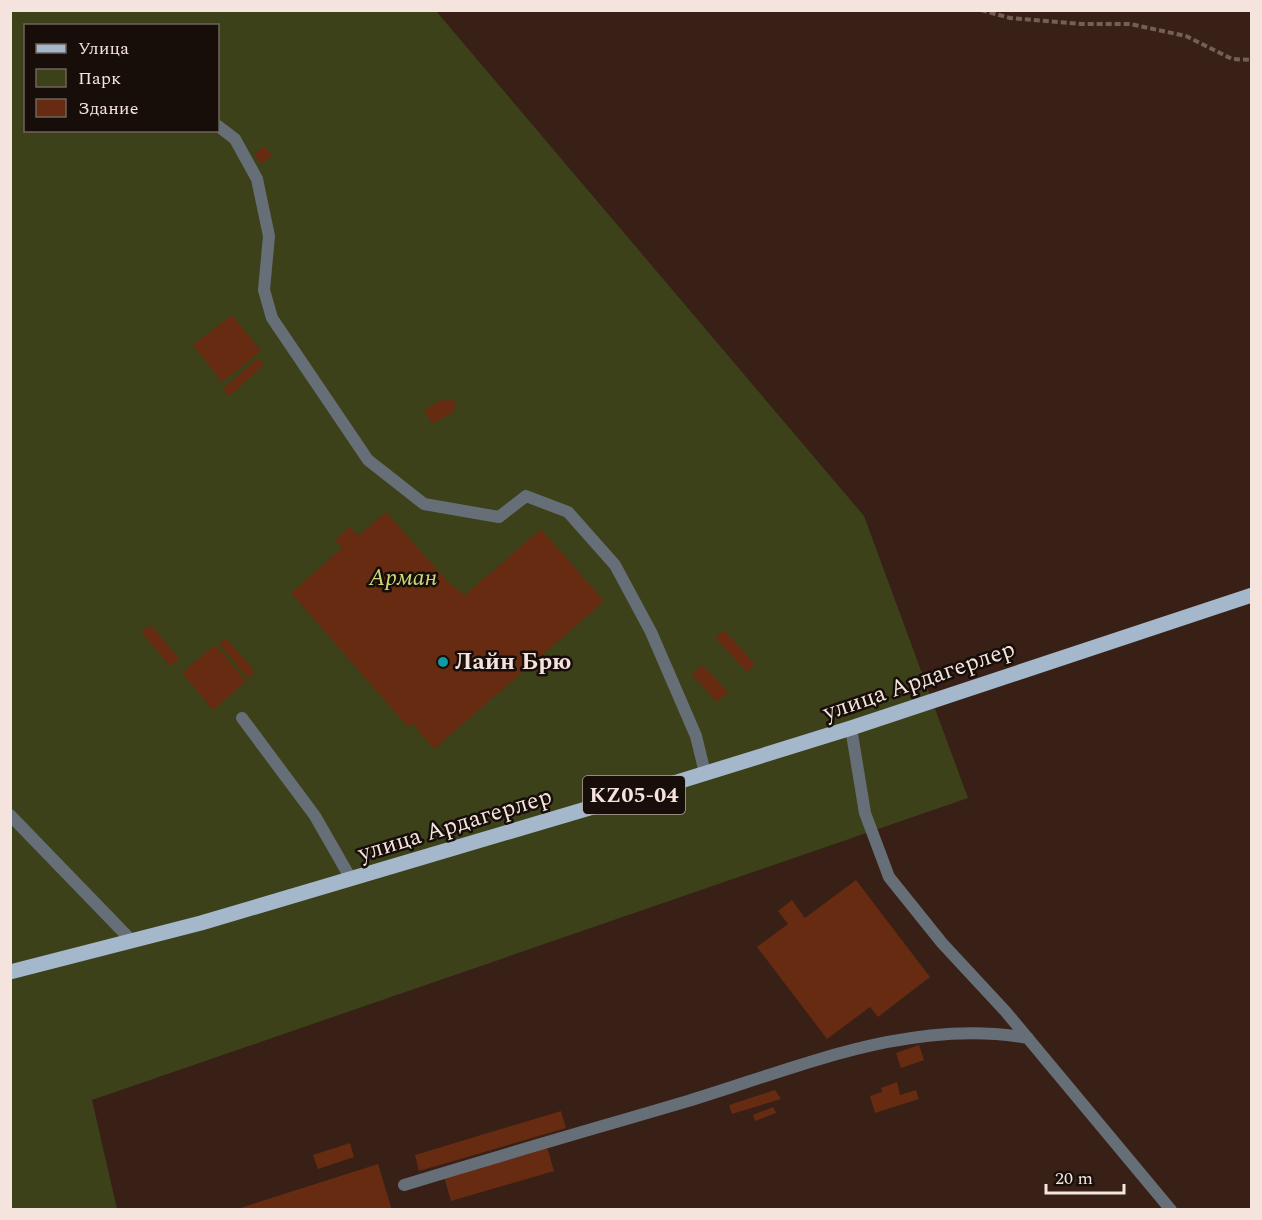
<svg xmlns="http://www.w3.org/2000/svg" width="1262" height="1220" viewBox="0 0 1262 1220" font-family="Spectral,serif">
<rect width="100%" height="100%" fill="#382017"/>
<path fill="#3c411a" fill-rule="evenodd" d="M11,11H436L864,516L968,798L92,1100L117,1209L11,1210ZM26,26H218V130H26Z"/>
<path fill="#662b10" d="M265,146L272,156L261,164L254,154Z
M232,315L261,351L222,382L193,345Z
M258,358L264,365L229,396L223,389Z
M452,398L457,405L453,407L455,411L432,424L424,410L444,399L447,401Z
M386,512L449,583L465,595L541,529L604,601L434,749L412,723L408,727L291,593L342,548L335,540L350,527L358,536Z
M151,625L179,659L170,666L141,632Z
M724,630L755,664L747,672L715,638Z
M226,638L255,672L248,678L219,644Z
M215,645L246,681L213,710L182,673Z
M702,665L728,692L717,702L692,675Z
M856,880L930,977L878,1017L870,1007L827,1039L757,947L788,924L778,911L792,900L805,918Z
M919,1045L924,1060L901,1068L896,1053Z
M897,1082L900,1095L916,1090L919,1099L875,1113L870,1096L882,1092L881,1088Z
M775,1090L781,1099L732,1114L729,1105Z
M773,1107L776,1113L755,1121L753,1115Z
M561,1111L566,1128L419,1171L415,1155Z
M350,1143L354,1157L318,1169L313,1155Z
M547,1147L554,1171L451,1201L444,1177Z
M378,1164L392,1210H237V1209Z"/>
<g fill="none" stroke-linecap="round" stroke-linejoin="round">
<path stroke="#745e56" stroke-width="4" stroke-dasharray="6 3" stroke-linecap="butt" d="M981,10L1010,18L1082,24H1130L1186,36L1232,59L1252,60"/>
<path stroke="#666f78" stroke-width="12" d="M218,126L235,139L257,179L269,236L264,290L272,318L368,460L424,504L499,517L526,496L568,512L615,565L651,632L696,736L705,773"/>
<path stroke="#666f78" stroke-width="12" d="M242,718L315,816L351,879
M851,728L865,813L889,877L942,943L1006,1012L1171,1210
M10,815L131,940
M404,1185C498,1156 593,1129 688,1101C797,1068 912,1017 1028,1038"/>
<path stroke="#a5b8cb" stroke-width="15" d="M10,972L201,923L674,783L851,728L1252,595"/>
</g>
<circle fill="#0f9aa8" stroke="#170d09" stroke-width="2" cx="443" cy="662" r="6"/>
<g text-anchor="middle" dominant-baseline="central" stroke-width="5" stroke-linejoin="round" paint-order="stroke">
<rect fill="#170d09" stroke="#b2a49e" stroke-width="1.5" x="583" y="776" width="102" height="38" rx="4.5"/>
<g font-size="22" font-weight="bold" fill="#f5e4de">
<text x="634" y="795">KZ05-04</text>
</g>
<g font-size="24" font-style="italic" fill="#cad976" stroke="#170d09">
<text x="403" y="578">Арман</text>
</g>
<g font-size="24" font-weight="bold" fill="#f5e4de" stroke="#170d09" text-anchor="start">
<text x="455" y="662">Лайн Брю</text>
</g>
<g font-size="24" fill="#f5e4de" stroke="#170d09">
<text transform="translate(919 681) rotate(-19)">улица Ардагерлер</text>
<text transform="translate(455 825) rotate(-17)">улица Ардагерлер</text>
</g>
</g>
<rect width="1262" height="1220" fill="none" stroke="#f5e4de" stroke-width="24"/>
<rect x="24" y="24" width="195" height="108" fill="#170d09" stroke="#70635e" stroke-width="1.5"/>
<rect x="36" y="44" width="30" height="9" fill="#a5b8cb" stroke="#70635e" stroke-width="1.5"/>
<text x="78" y="54" font-size="18" fill="#f5e4de">Улица</text>
<rect x="36" y="69" width="30" height="18" fill="#3c411a" stroke="#70635e" stroke-width="1.5"/>
<text x="78" y="84" font-size="18" fill="#f5e4de">Парк</text>
<rect x="36" y="99" width="30" height="18" fill="#662b10" stroke="#70635e" stroke-width="1.5"/>
<text x="78" y="114" font-size="18" fill="#f5e4de">Здание</text>
<path d="M1046 1184v9h78v-9" fill="none" stroke="#f5e4de" stroke-width="3"/>
<text x="1055" y="1184" font-size="18" fill="#f5e4de" stroke="#170d09" stroke-width="4.5" paint-order="stroke">20 m</text>
</svg>
